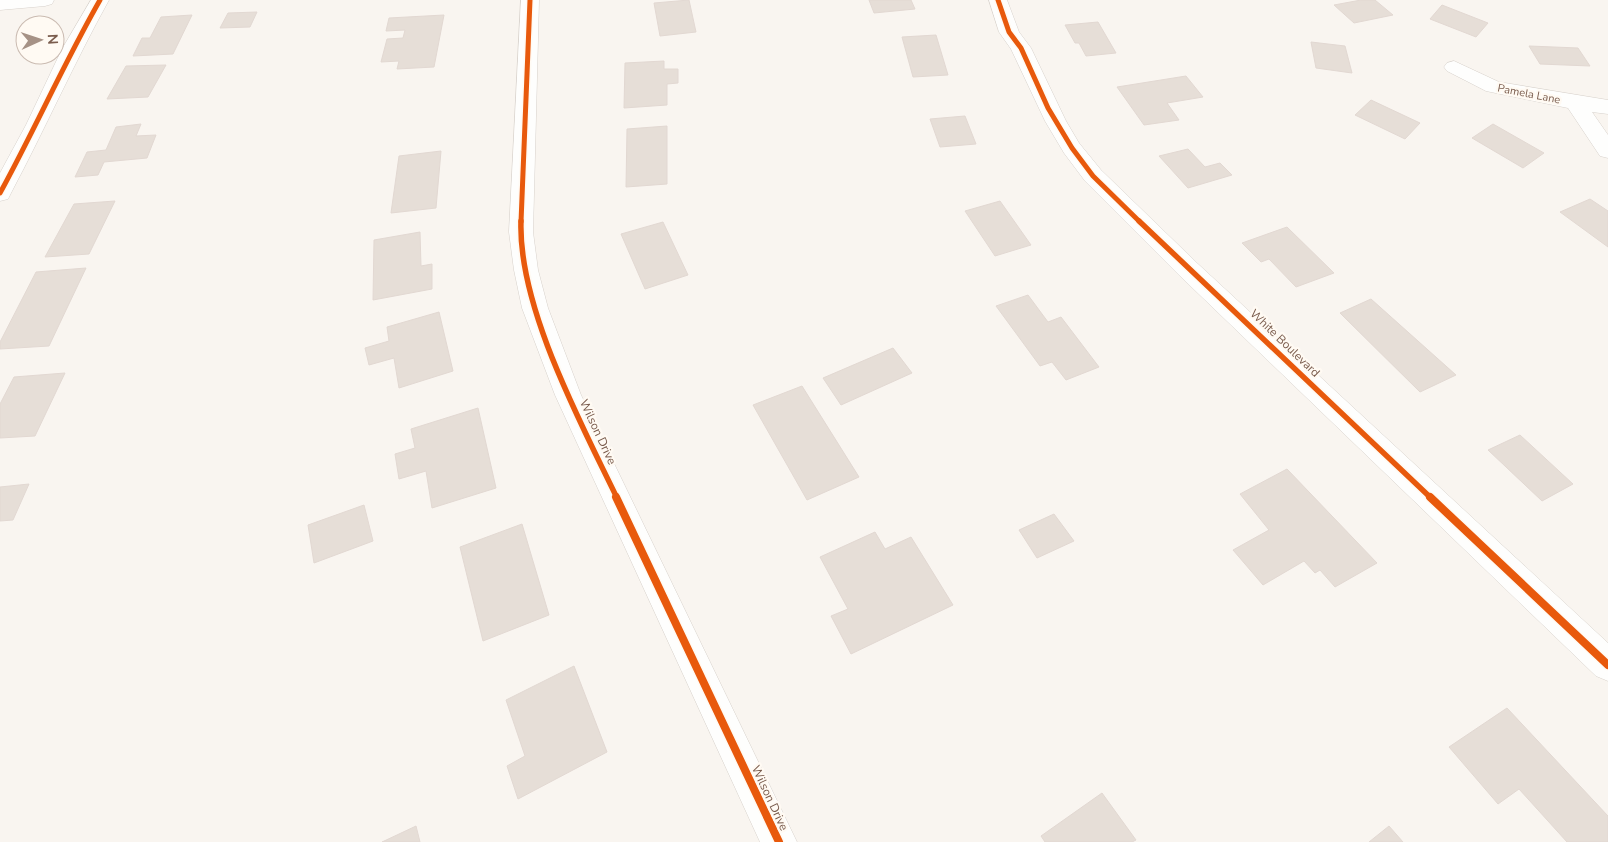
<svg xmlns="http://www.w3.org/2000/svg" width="1608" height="842" viewBox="0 0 1608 842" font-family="'Nunito Sans',sans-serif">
<rect width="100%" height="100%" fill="#f9f5f0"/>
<path fill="#e6ded7" stroke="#e2d8d2" d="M689,0L696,32L660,36L654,3Z
M869,0H911L915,9L874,13Z
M1361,0H1375L1393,15L1354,23L1334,5Z
M1442,5L1488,23L1476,37L1430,19Z
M257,12L250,27L220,28L228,13Z
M192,15L173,54L133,56L142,38H150L161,17Z
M444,15L434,67L397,69L399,61L381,62L387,39L403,38L405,30L386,31L389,18Z
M1098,22L1116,53L1086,56L1079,43H1075L1065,25Z
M936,35L948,75L913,77L902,37Z
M1311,42L1345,46L1352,73L1316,68Z
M1529,46L1578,48L1590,66L1540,64Z
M664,61V69H678V83L667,84V105L624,108L625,63Z
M166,65L148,97L107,99L126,66Z
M1186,76L1203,97L1167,103L1179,120L1144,125L1117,87Z
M1371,100L1420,123L1405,139L1355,115Z
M965,116L976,144L940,147L930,119Z
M141,124L136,136L156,135L147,158L104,162L98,175L75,177L87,152L106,150L116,127Z
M1493,124L1544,153L1523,168L1472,138Z
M667,126V184L626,187L627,129Z
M1188,149L1205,167L1220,163L1232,175L1188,188L1159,156Z
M441,151L436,208L391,213L399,156Z
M1590,199L1608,211V247L1560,212Z
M115,201L89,254L45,257L74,204Z
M1000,201L1031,245L995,256L965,211Z
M663,222L688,275L645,289L621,234Z
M1287,227L1334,273L1296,287L1269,259L1261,262L1242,243Z
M420,232L421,266L432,264V289L373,300L374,240Z
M86,268L49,346L0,349V342L36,272Z
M1028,295L1048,322L1061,317L1099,367L1066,380L1052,362L1040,366L996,306Z
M1371,299L1456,375L1420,392L1340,313Z
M439,312L453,371L399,388L394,358L369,365L365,348L389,341L387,327Z
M893,348L912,373L841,405L823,378Z
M65,373L35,436L0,438V404L14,377Z
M802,386L859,477L807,500L753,405Z
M478,408L496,488L432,508L426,471L399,479L395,454L415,448L411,429Z
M1520,435L1573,484L1542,501L1488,450Z
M1287,469L1377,563L1335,587L1320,570L1315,573L1304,561L1263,585L1233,550L1269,530L1240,494Z
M29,484L13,520L0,521V487Z
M364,505L373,541L314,563L308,525Z
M1054,514L1074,541L1037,558L1019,530Z
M522,524L549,615L483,641L460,547Z
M875,532L885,549L911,537L953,605L851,654L831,616L848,609L820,557Z
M574,666L607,752L518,799L507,766L525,756L506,700Z
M1507,708L1608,816V842H1567L1519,789L1498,804L1449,747Z
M1102,793L1136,840L1132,842H1045L1041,836Z
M416,826L420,842H382Z
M1389,826L1403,842H1369Z"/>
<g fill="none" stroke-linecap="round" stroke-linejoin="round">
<g stroke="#d7d1cb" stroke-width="1">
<path id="street" d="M0,0H54L52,4L45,6L0,10Z
M91,0H109C74,63 45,129 11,193L8,199L0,201V173L26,125L62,49Z
M521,0H539L533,232L538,270L548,308L581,395L797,842H760L555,395L522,308L514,270L509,232Z
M989,0H1007L1019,32L1031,48L1066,121L1079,143L1101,170L1197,263L1608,643V681L1596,676L1179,275L1085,181L1064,153L1045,121L1011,49L999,32Z
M1454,61L1499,82L1608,100V114L1592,112L1608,135V158L1600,156L1568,108L1486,91L1447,71L1444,67L1447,63Z"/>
</g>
<use href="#street" fill="#fefefd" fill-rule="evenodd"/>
<g stroke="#fffaf3" stroke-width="8">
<path id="cycleway-far2" d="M998,0L1009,32L1021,48L1048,108L1072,148L1093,176L1140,222
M0,193C35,129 64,63 100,0
M521,222L530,0"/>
</g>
<g stroke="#fffaf3" stroke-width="9">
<path id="cycleway-far1" d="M521,221C518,306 580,421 617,498
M1139,221L1431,498"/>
</g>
<g stroke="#fffaf3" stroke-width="11">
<path id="cycleway" d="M616,497L779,842
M1430,497L1608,665"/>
</g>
<use href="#cycleway-far2" stroke="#e8590c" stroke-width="5"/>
<use href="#cycleway-far1" stroke="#e8590c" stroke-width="5.5"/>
<use href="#cycleway" stroke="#e8590c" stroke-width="8"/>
</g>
<g text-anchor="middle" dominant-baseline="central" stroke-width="4.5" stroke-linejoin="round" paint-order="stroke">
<g font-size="11" fill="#7a5c4d" stroke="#fffaf3">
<text transform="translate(1529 94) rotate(11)">Pamela Lane</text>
</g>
<g font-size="12" fill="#7a5c4d" stroke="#fffaf3">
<text transform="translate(1285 343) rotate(44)">White Boulevard</text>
<text transform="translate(598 432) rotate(65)">Wilson Drive</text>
<text transform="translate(770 798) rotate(65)">Wilson Drive</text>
</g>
</g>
<g transform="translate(40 40) rotate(87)"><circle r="24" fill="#fffaf3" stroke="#cabbb1"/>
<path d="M0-4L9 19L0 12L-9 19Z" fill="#a69286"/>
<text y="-8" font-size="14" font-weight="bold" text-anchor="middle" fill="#7a5c4d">N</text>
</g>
</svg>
